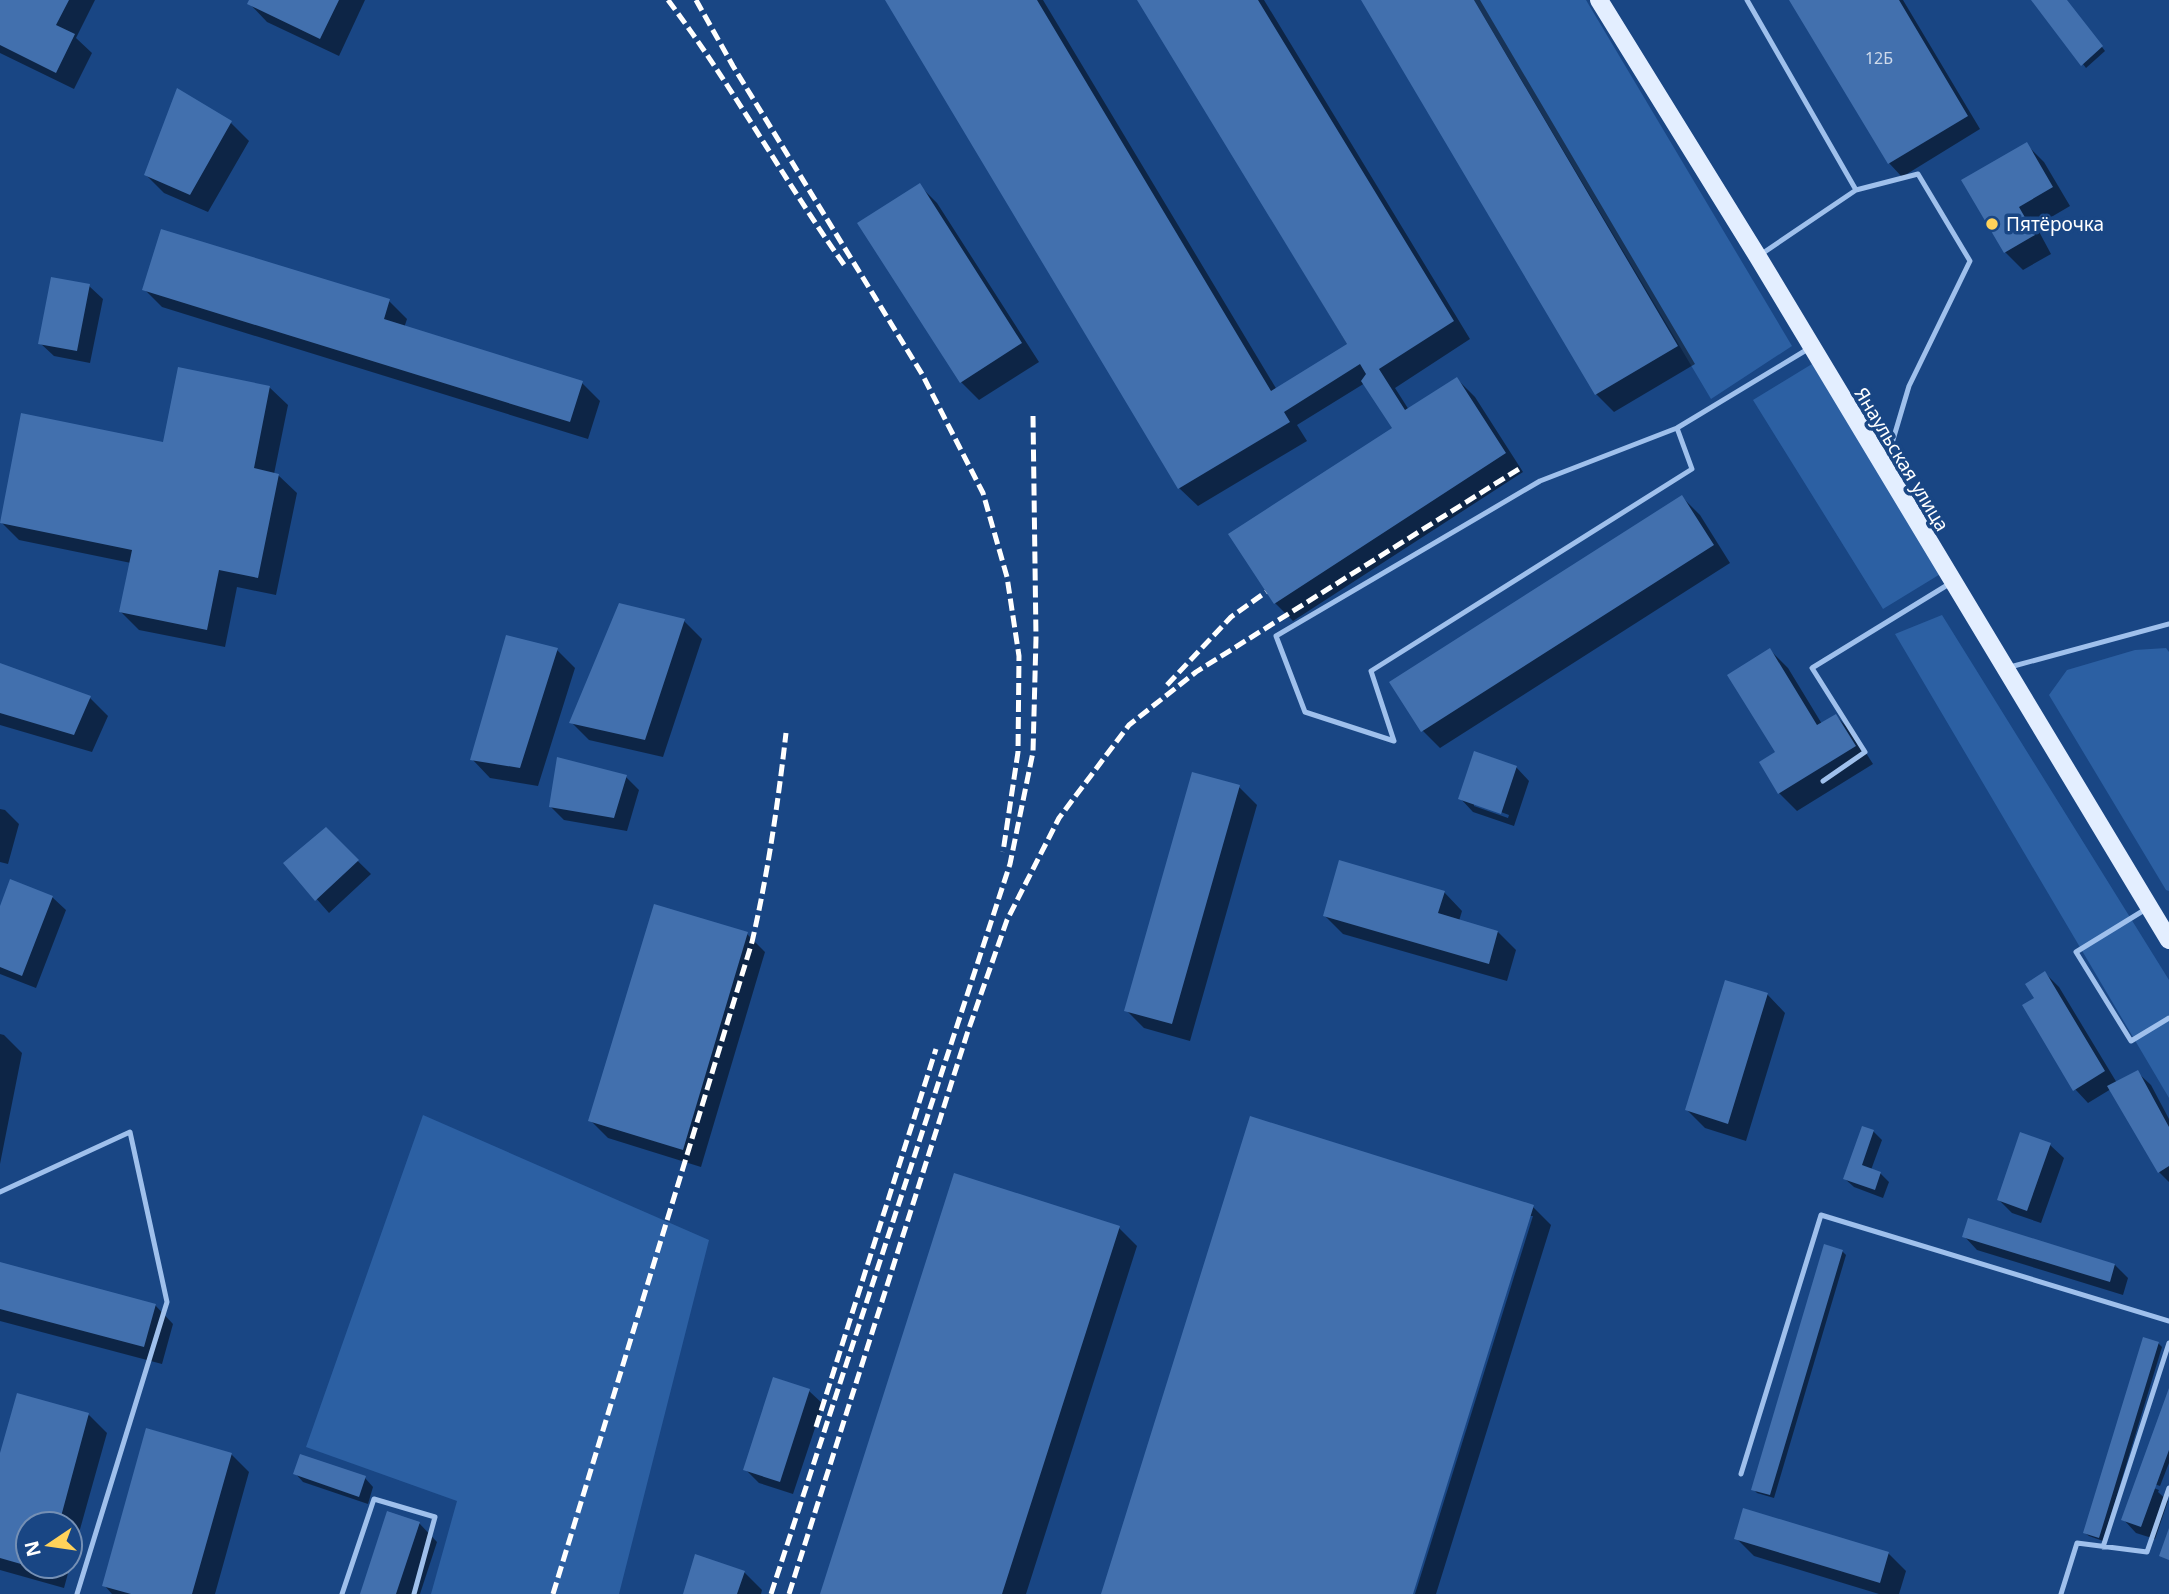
<svg xmlns="http://www.w3.org/2000/svg" width="2169" height="1594" viewBox="0 0 2169 1594" font-family="'Noto Sans',sans-serif">
<rect width="100%" height="100%" fill="#194684"/>
<path fill="#2c60a3" d="M1474,0H1586L1792,346L1711,399Z
M1812,364L1942,573L1883,609L1753,400Z
M1942,615L2169,980V1098L1895,634Z
M2166,648L2169,652V891L2166,890L2049,695L2067,670L2135,650Z
M423,1115L709,1240L619,1594H431L457,1501L306,1447Z"/>
<path fill="#0007" fill-rule="evenodd" d="M0,0H95L76,38L92,53L74,89L0,53Z
M251,0H365L339,56L267,22L249,3Z
M1043,0L1277,390L1352,352L1139,0H1264L1470,339L1395,388L1409,410L1457,379L1475,397L1523,472L1293,621L1275,603L1231,535L1394,428L1365,383L1297,425L1307,441L1198,506L1179,488L888,1Z
M1363,0H1480L1695,364L1614,412L1596,394Z
M1791,0H1903L1980,129L1902,177L1889,163Z
M2033,0H2066L2105,51L2086,68Z
M177,91L231,123L249,141L208,212L164,193L146,175Z
M2026,144L2044,162L2070,206L2036,226L2051,254L2023,270L2005,252Z
M919,185L937,203L1039,362L979,400L961,382Z
M89,286L103,299L90,363L54,356L40,343Z
M144,289L389,301L407,319L404,328L582,383L600,401L588,439L162,307Z
M269,387L288,405L274,474L278,475L297,493L276,595L237,587L225,647L139,630L121,612L131,563L19,540L1,522L164,444Z
M1682,497L1700,515L1730,563L1440,748L1422,730Z
M684,621L702,639L663,757L589,740L571,722Z
M557,650L575,668L538,786L490,778L472,759Z
M1770,650L1788,668L1822,724L1836,716L1854,734L1873,764L1797,811L1779,793Z
M0,664L90,698L108,716L92,752L0,725Z
M1516,767L1529,781L1514,826L1473,812L1460,798ZM1474,802L1509,815L1508,818L1474,806Z
M626,777L639,790L627,831L564,820L551,807Z
M1239,787L1257,805L1190,1041L1144,1028L1126,1010Z
M0,809L5,810L19,824L8,864L0,862Z
M326,830L371,874L329,913L285,863Z
M1444,892L1462,911L1459,921L1498,932L1516,950L1507,981L1343,934L1325,916Z
M52,897L66,910L36,988L0,974V911Z
M747,934L765,952L701,1167L608,1138L590,1120Z
M2045,973L2059,987L2117,1083L2137,1072L2151,1085L2169,1119V1182L2159,1172L2111,1089L2088,1103L2075,1089L2036,999Z
M1767,994L1785,1013L1746,1141L1705,1128L1687,1110Z
M0,1034L4,1035L22,1053L0,1164Z
M1873,1131L1882,1140L1871,1170L1880,1173L1889,1182L1883,1198L1854,1187L1845,1179Z
M2050,1145L2064,1158L2041,1223L2012,1213L1999,1200Z
M1533,1207L1551,1225L1436,1594H1415L1533,1216H1529L1411,1594H1103Z
M1119,1228L1137,1246L1026,1594H822Z
M1964,1236L2115,1265L2128,1278L2123,1295L1977,1250Z
M1842,1251L1846,1255L1774,1498L1757,1493L1753,1489Z
M0,1264L155,1305L173,1324L162,1364L0,1321Z
M2158,1343L2162,1347L2103,1541L2089,1536L2085,1533Z
M809,1391L823,1404L793,1494L759,1483L745,1469Z
M2169,1392V1463L2160,1486L2140,1479V1483L2159,1490L2158,1492L2168,1501L2155,1539L2136,1533L2123,1519Z
M89,1415L107,1433L70,1565V1524H28V1566H70L64,1588L0,1570V1460Z
M231,1454L249,1472L215,1594H112L104,1585Z
M295,1473L365,1478L373,1487L368,1504L303,1482Z
M419,1523L437,1542L420,1594H361Z
M1736,1538L1888,1553L1906,1571L1899,1594H1879L1754,1556Z
M744,1572L762,1590L761,1594H684Z"/>
<path fill="#4270ae" d="M0,0H69L56,25L75,34L56,73L0,45Z
M249,0H339L320,39L247,4Z
M885,0H1037L1271,391L1347,344L1137,0H1258L1454,321L1379,369L1405,410L1457,377L1506,453L1274,604L1228,534L1392,428L1361,381L1366,374L1360,364L1284,412L1290,422L1178,489Z
M1361,0H1474L1678,346L1595,395Z
M1789,0H1899L1968,116L1888,164Z
M2031,0H2067L2103,46L2081,66Z
M177,88L232,121L190,195L144,175Z
M2027,142L2053,187L2019,207L2035,235L2004,253L1961,180Z
M920,183L1022,343L960,383L857,223Z
M161,229L390,299L384,319L583,381L570,422L142,290Z
M51,277L90,284L77,351L38,344Z
M178,367L270,386L254,468L279,474L258,578L219,570L207,630L119,612L132,550L0,523L21,413L163,442Z
M1682,495L1714,545L1421,732L1389,682Z
M619,603L685,619L645,740L569,723Z
M506,635L558,648L520,768L470,760Z
M1770,648L1817,725L1836,714L1856,746L1778,794L1759,762L1775,752L1727,675Z
M0,663L91,696L74,735L0,713Z
M1474,751L1517,766L1501,814L1458,799Z
M557,757L627,775L614,818L549,807Z
M1192,772L1240,785L1172,1024L1124,1011Z
M326,827L359,860L315,901L283,863Z
M1339,860L1445,891L1438,913L1498,931L1489,964L1323,916Z
M10,879L53,896L22,976L0,967V906Z
M654,904L748,932L683,1150L588,1121Z
M2045,971L2105,1071L2073,1091L2022,1005L2034,998L2025,984Z
M1725,980L1768,993L1728,1124L1685,1110Z
M2138,1070L2169,1127V1166L2158,1173L2107,1086Z
M1250,1116L1534,1205L1413,1594H1101Z
M1862,1126L1874,1130L1862,1165L1881,1172L1875,1190L1843,1179Z
M2020,1132L2051,1143L2027,1211L1997,1200Z
M954,1173L1120,1226L1002,1594H820Z
M1968,1218L2115,1264L2110,1282L1962,1237Z
M1824,1244L1843,1250L1770,1495L1751,1490Z
M0,1262L156,1304L144,1347L0,1309Z
M2143,1337L2159,1342L2099,1538L2083,1533Z
M773,1377L810,1389L780,1482L743,1470Z
M2169,1388V1450L2141,1527L2121,1520Z
M17,1393L89,1413L59,1524H28V1566L0,1558V1453Z
M146,1428L232,1453L192,1594H131L102,1586Z
M300,1454L366,1476L359,1497L293,1474Z
M1743,1508L1889,1552L1880,1583L1734,1539Z
M387,1511L420,1522L396,1594H360Z
M2169,1528V1560L2159,1556Z
M695,1554L745,1571L737,1594H683Z"/>
<g fill="none" stroke-linecap="round" stroke-linejoin="round">
<path stroke="#9fc0ec" stroke-width="5" d="M1747,0L1856,190
M1760,255L1856,190L1918,174L1970,261L1909,386L1887,460
M1677,428L1692,469L1371,671L1394,741L1305,712L1276,636L1540,481L1677,428L1808,349
M2010,667L2169,624
M1823,781L1865,752L1812,668L1949,584
M2146,909L2076,952L2131,1041L2169,1018
M0,1192L130,1132L167,1302L77,1594
M1741,1474L1821,1215L2169,1321
M2103,1547L2169,1343
M342,1594L374,1499L435,1517L414,1594
M2061,1594L2077,1543L2147,1552L2169,1488"/>
<path stroke="#e3eeff" stroke-width="18" d="M1599,0L1758,257L2169,940"/>
<path stroke="#fff" stroke-width="5" stroke-dasharray="12 5" stroke-linecap="butt" d="M668,0C732,85 783,179 845,266
M696,0L733,66L922,374L983,493L1007,577L1019,656L1018,752L1003,852
M1167,685L1231,617L1266,592
M816,1427L936,1049
M553,1594L752,942C768,873 778,803 786,733
M771,1594L1010,864L1033,752L1036,638L1033,416
M789,1594L967,1034L1007,920L1059,818L1129,725L1196,672L1522,467"/>
</g>
<circle fill="#ffd25a" stroke="#194684" stroke-width="2.5" cx="1992" cy="224" r="7"/>
<g text-anchor="middle" dominant-baseline="central" stroke-width="7" stroke-linejoin="round" paint-order="stroke">
<g font-size="16" fill="#d0dbeb">
<text x="1879" y="58">12Б</text>
</g>
<g font-size="19" fill="#fff" stroke="#194684" text-anchor="start">
<text x="2006" y="224">Пятёрочка</text>
</g>
<g font-size="19" fill="#fff" stroke="#194684">
<text transform="translate(1902 459) rotate(59)">Янаульская улица</text>
</g>
</g>
<g transform="translate(49 1545) rotate(257)"><circle r="33" fill="#194684" stroke="#7590b5" stroke-width="2"/>
<path d="M0-5L12 26L0 18L-12 26Z" fill="#ffd25a"/>
<text y="-10" font-size="19" font-weight="bold" text-anchor="middle" fill="#ffffff">N</text>
</g>
</svg>
